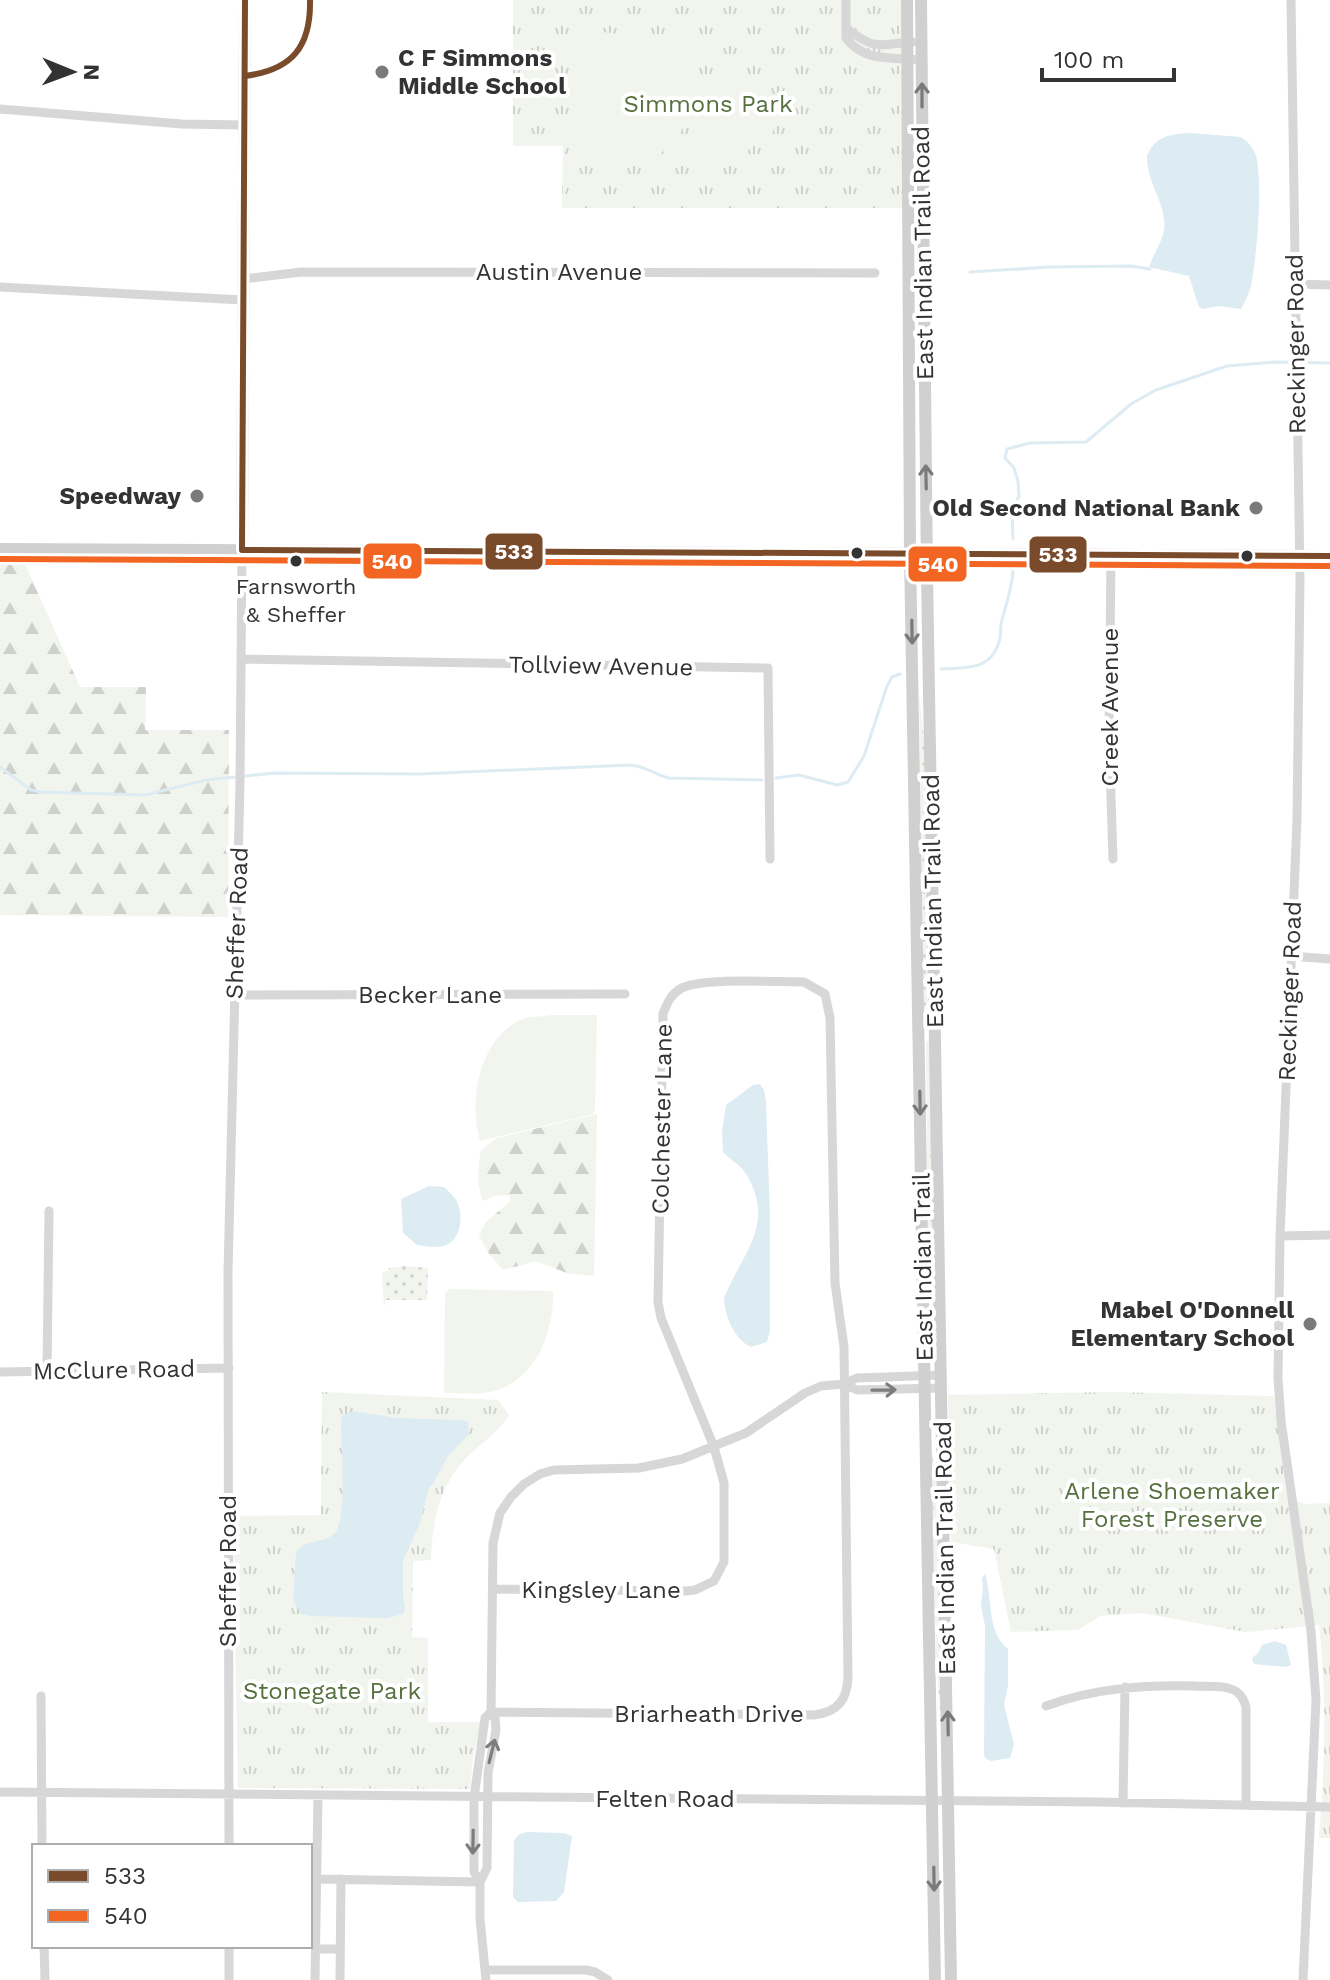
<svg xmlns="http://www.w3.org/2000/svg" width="1330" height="1980" viewBox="0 0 1330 1980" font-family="'Work Sans',sans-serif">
<defs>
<pattern id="grass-dots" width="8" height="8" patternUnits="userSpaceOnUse" patternTransform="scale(2)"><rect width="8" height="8" fill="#f1f5ed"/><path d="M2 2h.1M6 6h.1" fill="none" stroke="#cfd2cc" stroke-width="1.8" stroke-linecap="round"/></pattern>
<pattern id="forest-firs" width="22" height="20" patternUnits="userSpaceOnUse" patternTransform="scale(2)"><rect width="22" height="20" fill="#f1f5ed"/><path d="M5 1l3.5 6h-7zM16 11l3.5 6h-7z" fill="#cfd2cc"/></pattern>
<pattern id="park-tufts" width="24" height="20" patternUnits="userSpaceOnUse" patternTransform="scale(2)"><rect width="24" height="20" fill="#f1f5ed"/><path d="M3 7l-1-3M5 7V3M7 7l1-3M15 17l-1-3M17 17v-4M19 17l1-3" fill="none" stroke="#cfd2cc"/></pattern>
</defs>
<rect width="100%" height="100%" fill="#fff"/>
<path fill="url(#grass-dots)" d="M919,693L925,749L929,1010H927L924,1007Z
M926,1041L930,1042L936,1310H933L928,1249Z
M404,1266L428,1268L427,1300H386L384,1307L382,1272L388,1271L389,1268Z
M932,1450L940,1515L941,1721L936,1662Z"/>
<path fill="url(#forest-firs)" d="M0,563L25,564L80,687H146L145,730H229L228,917L0,915Z
M597,1114L594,1276L567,1273L536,1261L503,1270L487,1251L479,1235L486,1222L511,1201L509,1195L494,1196L483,1201C476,1184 478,1168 481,1150L497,1138Z"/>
<path fill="url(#park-tufts)" d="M513,0H902L903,208H562L563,146H513Z
M322,1392L498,1400L509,1415C500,1431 482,1443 469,1455C440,1483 432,1521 431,1560L413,1561L412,1637L428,1638V1722H481L473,1758L470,1789L238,1788L233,1516L321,1515Z
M1113,1392L1274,1396L1287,1499L1307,1504L1330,1503V1838H1319C1325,1767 1327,1696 1319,1625L1246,1632L1142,1613L1100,1616L1078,1630L1011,1632L994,1549L951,1542L948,1395Z"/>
<path fill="#f1f5ed" d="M586,30L696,44C692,86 697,138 652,158C643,162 632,166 622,165C607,164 589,155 575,150V38Z
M721,65L773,121V132L710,178C678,131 686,107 721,65Z
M552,1015H597L595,1111L593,1114L480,1141C469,1102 478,1045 516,1022C526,1016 540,1017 552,1015Z
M449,1289L553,1291C554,1331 537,1379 494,1391C478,1395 460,1393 444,1393L445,1294Z"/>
<path fill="#ddebf3" d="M1190,133L1241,137C1248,142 1253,147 1256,156C1263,182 1257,252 1252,280C1251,290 1246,300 1241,309L1219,306L1202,309L1199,307L1189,276L1149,267C1153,255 1161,244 1164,231C1168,205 1146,183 1147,156C1155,136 1170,134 1190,133Z
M760,1084L764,1090L766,1101L770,1219V1331L767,1342L751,1347C734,1339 725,1317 724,1298C741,1255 777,1224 746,1174C740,1164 730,1160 723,1152L722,1131L726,1105L753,1085Z
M429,1186L444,1187C448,1191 455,1197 457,1202C464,1216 461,1242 443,1246C435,1248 425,1246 417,1245L403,1233L401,1199Z
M353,1411L398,1418L463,1420L468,1422L469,1434L448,1456L433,1484L429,1487L420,1523L403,1561V1596L405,1608L403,1614L387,1618L310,1616L301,1614L293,1600L296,1552C305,1539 323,1544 334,1534C348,1522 341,1443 341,1422L342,1416Z
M985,1574C993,1598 986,1631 1008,1649V1685L1004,1705L1014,1744L1010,1758L991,1761L985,1758L984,1754L985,1626L981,1605L983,1588L982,1578Z
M1275,1641L1286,1645L1291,1665L1287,1667L1254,1664L1252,1658L1258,1653L1262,1645Z
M527,1832L564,1833L572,1836L564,1892L556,1901L518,1902L513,1897L514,1841L518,1835Z"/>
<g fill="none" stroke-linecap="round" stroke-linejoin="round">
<path stroke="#ddebf3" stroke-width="3" d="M970,272L1050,267L1131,266L1150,269
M1013,539L1012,510L1019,496L1018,481L1014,468L1005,458L1007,449L1030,443L1086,442L1131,404L1156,390L1227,366L1274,362L1330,363
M941,669C968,668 993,670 1000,638C1001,632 1000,625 1002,620C1006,604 1012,589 1013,571
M0,767L31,790L41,792L145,795L206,780L275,773L419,774L630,765C646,766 655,775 669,778L762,780
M776,778L799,775L837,785L848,782L864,756L887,686L892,677L900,674"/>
<path stroke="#d7d7d7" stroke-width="9" d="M846,0V38C865,63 893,57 921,60
M1291,0L1300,578L1297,819L1280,1236L1278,1378L1281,1421L1311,1631L1316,1700L1303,1980
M846,28C877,52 878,44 913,42
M0,109L182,124L244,125
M243,279L301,272L875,273
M1295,284L1330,285
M0,287L243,300
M1111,556L1109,736L1113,859
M242,659L768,668L770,859
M1291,956L1330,959
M234,995L625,994
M1280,1236L1330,1235
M47,1371L49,1211
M0,1372L229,1368
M844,1384L857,1390L942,1388
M41,1696L42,1846
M1046,1706C1094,1688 1143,1685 1194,1686C1207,1687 1225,1684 1237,1692C1242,1696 1245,1702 1246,1708V1805
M491,1712L814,1715C838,1712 847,1700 848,1677L844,1347L835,1283L830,1018L825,994L804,982C777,982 701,977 680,989C670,995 667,1004 663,1014L658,1302L661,1318L714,1447L724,1483V1562L714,1581L695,1590L686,1591L493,1589
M0,1792L1098,1802L1330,1807
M1123,1803L1125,1687
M229,1846L228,1273L240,783L242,550
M317,1879L480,1882
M480,1882L474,1872V1798L485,1718L491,1712
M44,1946L45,1980
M229,1946V1980
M316,1949H340
M485,1970H586L595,1972L608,1980
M315,1980L318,1795
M340,1980L341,1879
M486,1980L480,1919V1882L487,1868L488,1773L496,1730L495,1718L491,1712L493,1543L500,1513L511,1497L524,1484L540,1474L554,1470L639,1468L682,1459L746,1433L805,1393L821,1386L844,1384L857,1378L942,1375"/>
<path stroke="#d0d0d0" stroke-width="12" d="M907,0L910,554L935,1980
M921,0L927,575L951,1980
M0,549L1330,556
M242,550L245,0"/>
<g stroke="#fff" stroke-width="12">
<path id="bus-1" d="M245,76C292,70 311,47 310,0
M242,550L1330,556
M242,550L245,0"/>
</g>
<g stroke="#fff" stroke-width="12">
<path id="bus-2" d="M0,559L1330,566"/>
</g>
<use href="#bus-1" stroke="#7a4b2a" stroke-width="6"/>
<use href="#bus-2" stroke="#f26522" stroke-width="6"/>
</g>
<defs><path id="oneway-shaft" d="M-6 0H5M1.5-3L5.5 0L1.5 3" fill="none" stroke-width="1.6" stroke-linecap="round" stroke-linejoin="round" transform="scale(2)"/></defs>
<g stroke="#7a7a7a">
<use href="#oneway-shaft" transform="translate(922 95) rotate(-90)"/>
<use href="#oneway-shaft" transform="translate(926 477) rotate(-91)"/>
<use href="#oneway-shaft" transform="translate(912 632) rotate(89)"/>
<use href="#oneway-shaft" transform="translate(920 1103) rotate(89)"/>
<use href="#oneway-shaft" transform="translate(948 1723) rotate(-91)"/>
<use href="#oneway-shaft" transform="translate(934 1879) rotate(89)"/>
</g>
<g stroke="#7d7d7d">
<use href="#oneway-shaft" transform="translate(884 1390) rotate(-1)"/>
<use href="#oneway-shaft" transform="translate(492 1751) rotate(-76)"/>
<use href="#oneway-shaft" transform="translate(473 1842) rotate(91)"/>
</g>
<g fill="#7a7a7a" stroke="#fff" stroke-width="3">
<circle cx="382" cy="72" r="8"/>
<circle cx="197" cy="496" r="8"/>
<circle cx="1256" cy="508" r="8"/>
<circle cx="1310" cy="1324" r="8"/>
</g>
<g fill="#333" stroke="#fff" stroke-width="3">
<circle cx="857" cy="553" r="7"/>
<circle cx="1247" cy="556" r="7"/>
<circle cx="296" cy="561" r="7"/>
</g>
<g text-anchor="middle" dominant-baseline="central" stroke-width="8" stroke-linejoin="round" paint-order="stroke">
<g font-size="22" fill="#333" stroke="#fff">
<text x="296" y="586">Farnsworth<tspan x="296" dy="28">&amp; Sheffer</tspan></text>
</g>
<g font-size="24" font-weight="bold" fill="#333" stroke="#fff" text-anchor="end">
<text x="398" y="58" text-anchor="start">C F Simmons<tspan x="398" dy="28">Middle School</tspan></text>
<text x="181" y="496">Speedway</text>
<text x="1240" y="508">Old Second National Bank</text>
<text x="1294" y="1310">Mabel O'Donnell<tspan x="1294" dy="28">Elementary School</tspan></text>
</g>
<g font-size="24" fill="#56703f" stroke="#fff">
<text x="708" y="104">Simmons Park</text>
<text x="1172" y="1491">Arlene Shoemaker<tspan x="1172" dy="28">Forest Preserve</tspan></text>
<text x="332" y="1691">Stonegate Park</text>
</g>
<g font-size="24" fill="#333" stroke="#fff">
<text transform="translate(923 253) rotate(-91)">East Indian Trail Road</text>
<text x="559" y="272">Austin Avenue</text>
<text transform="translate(1296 344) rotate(-91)">Reckinger Road</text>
<text transform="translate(601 666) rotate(1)">Tollview Avenue</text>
<text transform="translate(1110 707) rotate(-90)">Creek Avenue</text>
<text transform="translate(933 901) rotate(-91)">East Indian Trail Road</text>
<text transform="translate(237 923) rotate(-88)">Sheffer Road</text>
<text transform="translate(1290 991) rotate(-88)">Reckinger Road</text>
<text x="430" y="995">Becker Lane</text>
<text transform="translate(662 1119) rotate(-89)">Colchester Lane</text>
<text transform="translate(923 1267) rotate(-91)">East Indian Trail</text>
<text transform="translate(114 1370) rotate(-1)">McClure Road</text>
<text transform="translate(945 1548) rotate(-91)">East Indian Trail Road</text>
<text transform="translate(228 1571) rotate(-90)">Sheffer Road</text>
<text x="601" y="1590">Kingsley Lane</text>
<text x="709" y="1714">Briarheath Drive</text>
<text x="665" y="1799">Felten Road</text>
</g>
</g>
<g stroke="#fff" stroke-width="3">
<rect x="484" y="532" width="60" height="39" rx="8" fill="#7a4b2a"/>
<rect x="1028" y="535" width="60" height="39" rx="8" fill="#7a4b2a"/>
<rect x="362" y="542" width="61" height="38" rx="8" fill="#f26522"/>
<rect x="907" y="545" width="61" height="38" rx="8" fill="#f26522"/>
</g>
<g font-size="22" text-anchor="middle" font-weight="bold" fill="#fff">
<text x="514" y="559">533</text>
<text x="1058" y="562">533</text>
<text x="392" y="569">540</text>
<text x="938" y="572">540</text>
</g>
<rect x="32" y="1844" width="280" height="104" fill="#ffffff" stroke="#adadad" stroke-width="2"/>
<rect x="48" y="1870" width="40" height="12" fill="#7a4b2a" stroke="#adadad" stroke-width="2"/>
<text x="104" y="1884" font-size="24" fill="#333333">533</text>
<rect x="48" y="1910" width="40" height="12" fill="#f26522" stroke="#adadad" stroke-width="2"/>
<text x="104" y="1924" font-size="24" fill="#333333">540</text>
<g transform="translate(72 72) rotate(91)" stroke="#ffffff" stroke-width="6" paint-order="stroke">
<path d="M0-6L14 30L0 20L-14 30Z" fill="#333333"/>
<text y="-12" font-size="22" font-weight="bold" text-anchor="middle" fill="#333333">N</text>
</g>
<path d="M1042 68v12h132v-12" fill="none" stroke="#333333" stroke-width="4"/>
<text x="1054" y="68" font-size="24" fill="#333333" stroke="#ffffff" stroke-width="6" paint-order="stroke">100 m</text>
</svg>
